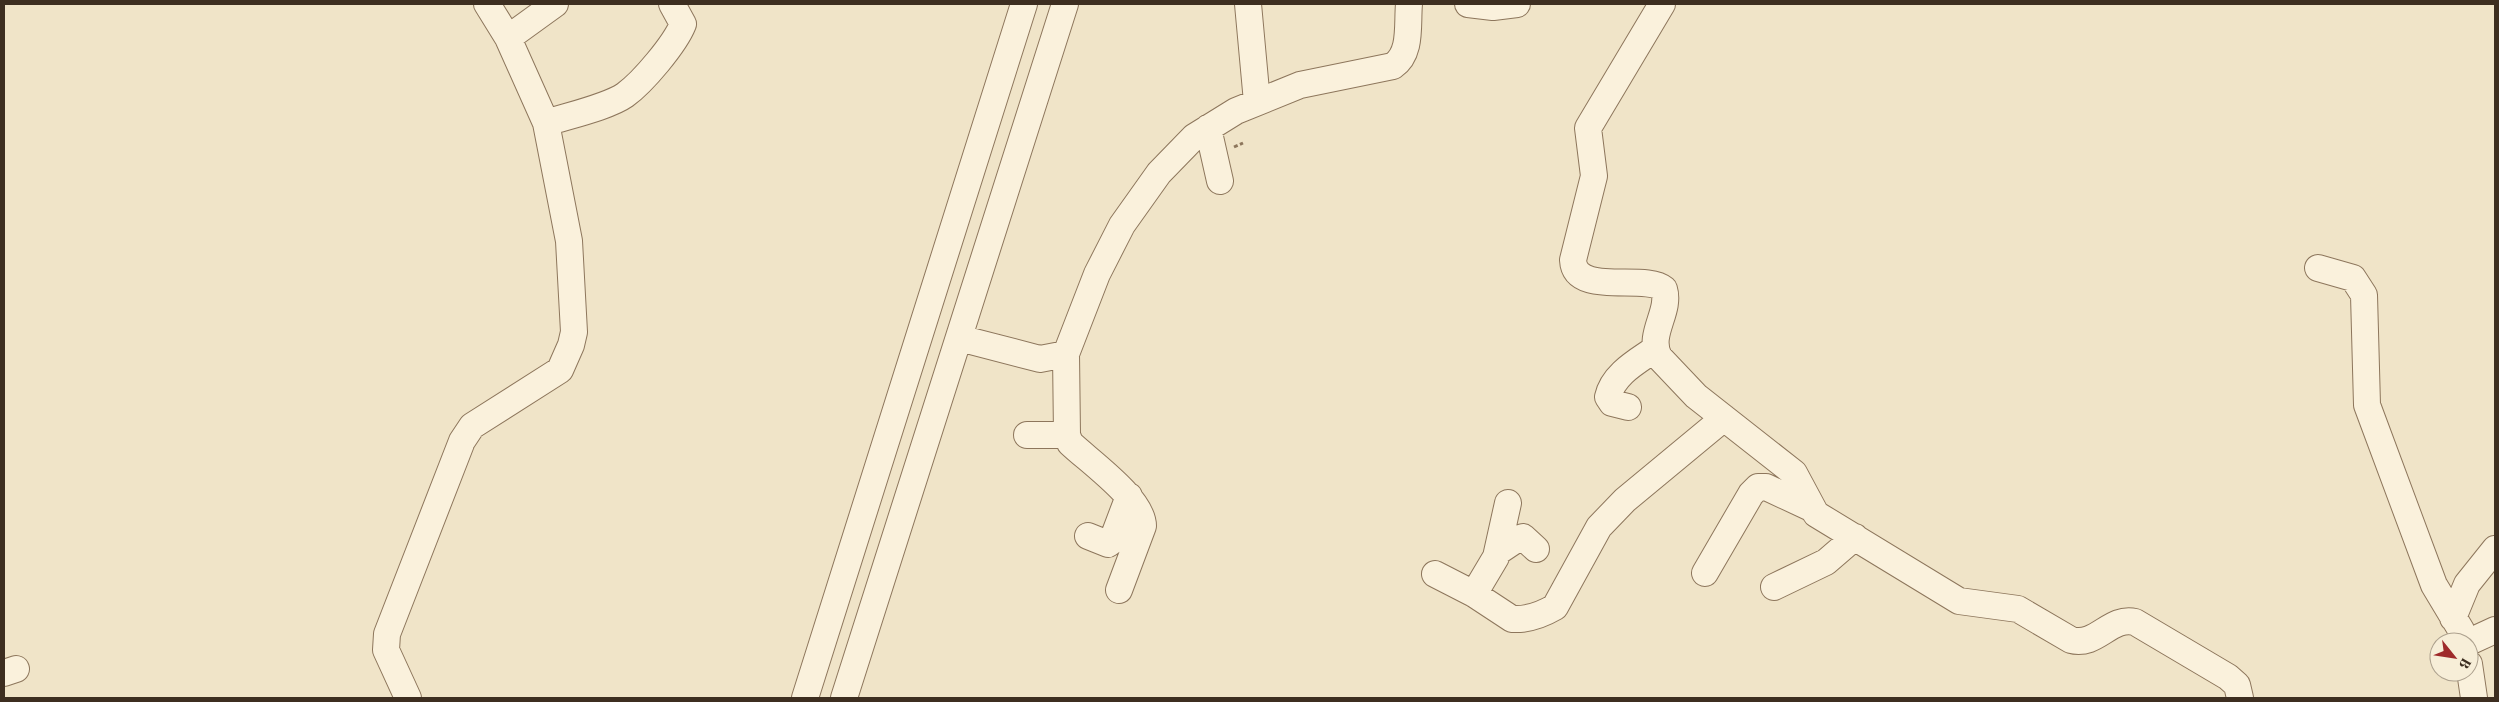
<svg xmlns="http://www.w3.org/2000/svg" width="2499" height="702" viewBox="0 0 2499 702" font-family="'Playfair Display',serif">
<rect width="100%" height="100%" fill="#f0e4c8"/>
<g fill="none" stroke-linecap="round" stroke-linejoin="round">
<g stroke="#8d765c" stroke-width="28">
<path id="minor" d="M1248,4L1257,102
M1468,4L1493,7L1517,4
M1662,4L1588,128L1594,176L1573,260C1575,297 1645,273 1664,289C1671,312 1647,334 1659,357L1696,396L1794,473L1816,514L1959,601L2018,609L2071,640C2097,647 2110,616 2135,622L2228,677L2237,685L2240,698
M508,38L555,4
M546,123C567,116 608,107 625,95C643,82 675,44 683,24L672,4
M1208,128L1220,181
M2318,268L2353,278L2364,295L2367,405L2434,585L2461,630L2465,642
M959,338L1040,359L1066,354
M1628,407L1612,403L1608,397C1613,374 1638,361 1655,349
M1027,435H1067
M1088,536L1108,544L1112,541L1129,496
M1499,551L1517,539L1523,537L1536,549
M1705,573L1751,494L1758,487H1766L1811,508
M1435,574L1474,594L1512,619C1527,620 1543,614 1555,607L1599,527L1625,500L1724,418
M1774,587L1826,562L1855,537
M1119,590L1143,526C1143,499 1090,462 1070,443L1067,435L1066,354L1097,274L1122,225L1159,173L1194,137L1236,111L1300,85L1393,66C1412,53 1407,25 1409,4
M1474,594L1496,557L1508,503
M2453,618L2467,584L2495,549
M2469,642L2495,630
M2469,664L2474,698
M4,673L16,669
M408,698L386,650L387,634L462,441L472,426L560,370L571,345L574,332L569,241L546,123L508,38L487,4
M805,698L1024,4
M844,698L1065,4"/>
</g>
<path stroke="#8d765c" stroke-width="3" stroke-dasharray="4 2.5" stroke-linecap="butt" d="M1234,147L1243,143"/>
<use href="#minor" stroke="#faf1dc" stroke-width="26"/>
</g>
<rect width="2499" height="702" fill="none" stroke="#3d2e20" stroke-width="10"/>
<g transform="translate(2454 657) rotate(120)"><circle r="24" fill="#f7eed8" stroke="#ada18e"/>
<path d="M0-4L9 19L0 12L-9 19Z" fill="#9e2a2b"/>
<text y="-8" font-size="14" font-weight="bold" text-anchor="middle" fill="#3d2e20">B</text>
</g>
</svg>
